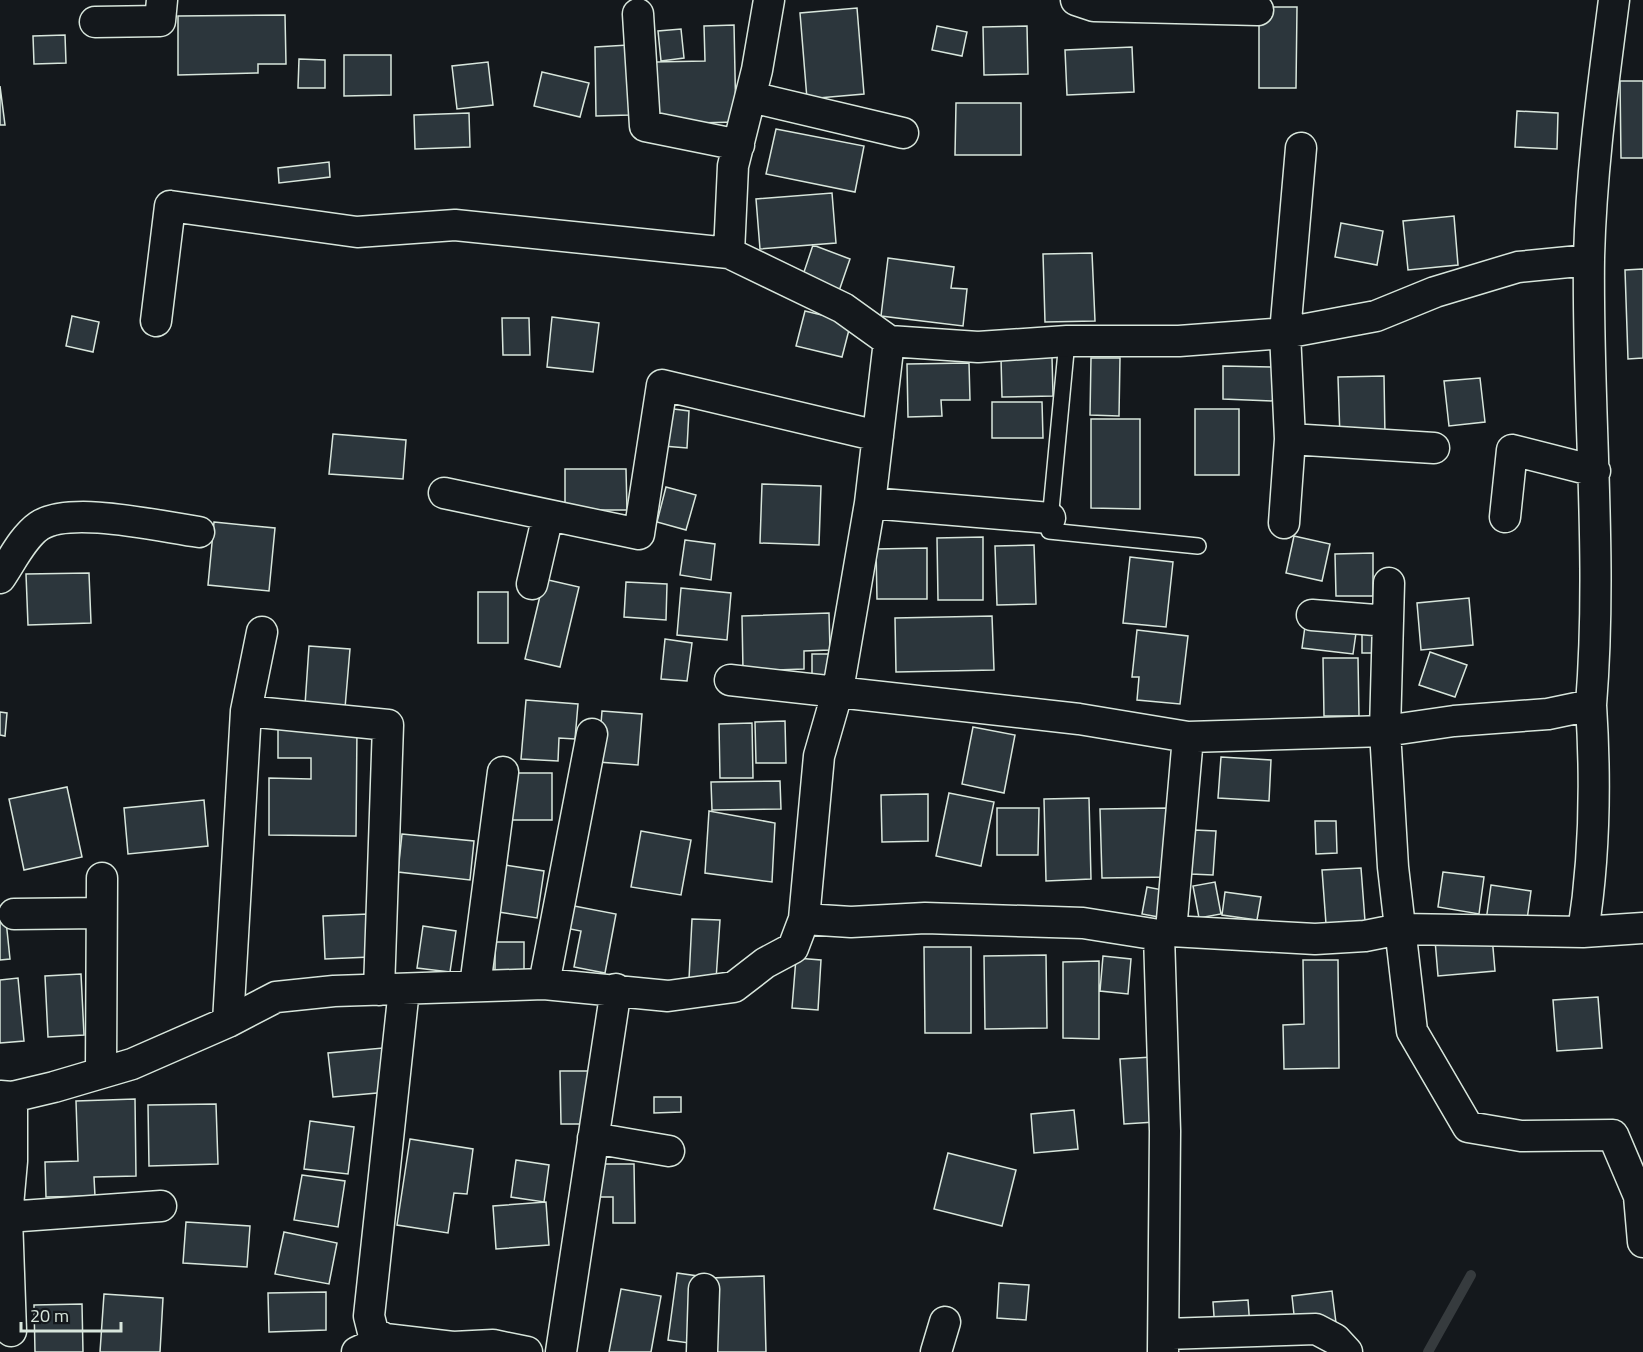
<svg xmlns="http://www.w3.org/2000/svg" width="1643" height="1352" viewBox="0 0 1643 1352" font-family="'Titillium Web',sans-serif">
<rect width="100%" height="100%" fill="#14181c"/>
<g fill="none" stroke-linecap="round" stroke-linejoin="round">
<path stroke="#363b3e" stroke-width="10" d="M1428,1352L1471,1275"/>
</g>
<path fill="#2c363c" stroke="#d8e6dc" stroke-width="1.5" d="M1259,7H1297L1296,88H1259Z
M857,8L864,94L807,99L800,13Z
M285,15L286,64H258V73L178,75V16Z
M734,25L736,122L654,124L653,62L705,61L704,26Z
M937,26L967,32L962,56L932,50Z
M1027,26L1028,74L984,75L983,27Z
M681,29L684,58L661,61L658,31Z
M65,35L66,63L34,64L33,36Z
M628,45L629,115L596,116L595,47Z
M1132,47L1134,92L1067,95L1065,50Z
M344,55H391V95L344,96Z
M299,59L325,60V88H298Z
M488,62L493,105L457,109L452,66Z
M542,72L589,83L580,117L534,106Z
M1620,81H1643V158H1621Z
M0,86L5,125H0Z
M956,103H1021V155H955Z
M1517,111L1558,113L1557,149L1515,147Z
M469,113L470,147L415,149L414,115Z
M776,129L864,146L855,192L766,174Z
M329,162L330,177L279,183L278,168Z
M832,193L836,243L760,249L756,199Z
M1454,216L1458,265L1408,270L1403,221Z
M1341,223L1383,231L1377,265L1335,257Z
M813,245L850,259L839,291L802,278Z
M1092,253L1095,321L1045,322L1043,254Z
M888,258L954,267L951,288L967,289L963,326L881,316Z
M1643,269V358L1628,359L1625,270Z
M805,311L851,322L842,357L796,346Z
M72,316L99,322L93,352L66,346Z
M552,317L599,323L593,372L547,367Z
M502,318H529L530,355H503Z
M1052,357L1053,396L1002,397L1001,358Z
M1091,358H1120L1119,416L1090,415Z
M969,363L970,400H941L942,416L908,417L907,364Z
M1223,366L1275,367L1274,401L1223,399Z
M1384,376L1385,437L1340,438L1338,377Z
M1480,378L1485,422L1449,426L1444,381Z
M992,402H1042L1043,438H992Z
M666,408L689,411L687,448L663,446Z
M1195,409H1239V475H1195Z
M1091,419H1140V509L1091,508Z
M333,434L406,440L403,479L329,474Z
M565,469H626L627,510H565Z
M762,484L821,486L819,545L760,543Z
M666,487L696,495L686,530L657,522Z
M214,522L275,528L269,591L208,585Z
M1294,536L1330,544L1322,581L1286,573Z
M983,537V600H938L937,538Z
M685,540L715,544L711,580L680,575Z
M1034,545L1036,604L997,605L995,546Z
M927,548V599H877L876,549Z
M1373,553V596H1336L1335,554Z
M1130,557L1173,562L1166,627L1123,623Z
M89,573L91,623L28,625L26,574Z
M544,579L579,587L560,667L525,659Z
M626,582L667,584L666,620L624,617Z
M681,588L731,593L727,640L677,635Z
M478,592H508V643H478Z
M1469,598L1473,645L1421,650L1417,603Z
M829,613L830,650L804,651V669L743,671L742,616Z
M992,616L994,670L896,672L895,618Z
M1306,619L1357,626L1353,654L1302,648Z
M1362,628H1379L1378,653H1362Z
M1137,630L1188,636L1180,704L1137,700L1139,677H1132Z
M665,639L692,643L687,681L661,679Z
M309,646L350,649L345,708L305,705Z
M1430,652L1467,665L1455,697L1419,685Z
M812,654H833V677H812Z
M1323,658H1358L1359,716H1324Z
M526,700L578,704L575,739L559,738L558,761L521,759Z
M602,711L642,714L638,765L598,762Z
M0,712L7,713L5,736L0,735Z
M785,721L786,763H756L755,722Z
M752,723L753,778H720L719,724Z
M973,727L1015,735L1004,793L962,784Z
M278,728H357L356,836L269,835V778L311,779V758H278Z
M1221,757L1271,760L1269,801L1218,798Z
M508,773H552V820H507Z
M780,781L781,809L712,810L711,782Z
M67,787L82,857L24,870L9,799Z
M949,793L994,802L981,866L936,856Z
M928,794V841L882,842L881,795Z
M1089,798L1091,879L1046,881L1044,799Z
M204,800L208,846L128,854L124,808Z
M997,808H1039L1038,855H997Z
M1167,808L1169,877L1102,878L1100,809Z
M709,811L775,823L772,882L705,873Z
M1315,821H1336L1337,853L1316,854Z
M1194,830L1216,831L1213,875L1191,874Z
M641,831L691,840L681,895L631,887Z
M402,834L474,841L470,880L398,872Z
M499,864L544,871L537,918L492,911Z
M1361,868L1365,921L1326,924L1322,870Z
M1443,872L1484,877L1479,914L1438,907Z
M1215,882L1221,914L1199,918L1193,886Z
M1491,885L1531,891L1526,927L1486,921Z
M1147,887L1168,891L1164,918L1142,914Z
M1225,892L1261,897L1257,920L1222,915Z
M569,905L616,914L605,973L574,967L581,931L565,928Z
M0,911H5L10,959L0,960Z
M368,914L370,957L325,959L323,916Z
M692,919L720,920L716,980L689,979Z
M423,926L456,931L450,972L417,968Z
M1492,936L1495,971L1438,976L1435,940Z
M495,942H524V975H495Z
M924,947H971V1033H925Z
M1046,955L1047,1028L985,1029L984,956Z
M1103,956L1131,959L1128,994L1100,991Z
M796,958L821,960L818,1010L792,1008Z
M1303,960H1338L1339,1068L1284,1069L1283,1025L1304,1024Z
M1099,961V1039L1063,1038V962Z
M81,974L84,1035L48,1037L45,976Z
M18,978L24,1041L0,1043V980Z
M1598,997L1602,1048L1557,1051L1553,1000Z
M383,1048L388,1092L333,1097L328,1053Z
M1152,1057L1155,1122L1124,1124L1120,1059Z
M560,1071H589L590,1124H561Z
M654,1097H681V1112L654,1113Z
M135,1099L136,1176L94,1177L95,1196L46,1197L45,1162L78,1161L76,1101Z
M216,1104L218,1164L149,1166L148,1105Z
M1074,1110L1078,1149L1034,1153L1031,1114Z
M310,1121L354,1127L348,1174L304,1169Z
M410,1139L473,1149L467,1194L454,1193L448,1233L397,1225Z
M948,1153L1016,1170L1002,1226L934,1209Z
M516,1160L549,1165L544,1202L511,1197Z
M595,1164H634L635,1223H613V1197H595Z
M302,1175L345,1181L338,1227L294,1220Z
M546,1202L549,1245L496,1249L493,1206Z
M186,1222L250,1226L247,1267L183,1263Z
M284,1232L337,1243L329,1284L275,1274Z
M677,1273L698,1276L689,1343L668,1340Z
M764,1276L766,1352H713L710,1278Z
M999,1283L1029,1285L1026,1320L997,1318Z
M621,1289L661,1296L651,1352H609Z
M1332,1291L1338,1339L1297,1343L1292,1296Z
M326,1292V1330L269,1332L268,1293Z
M104,1294L163,1298L160,1352H100Z
M1248,1300L1250,1327L1215,1330L1213,1302Z
M82,1304L83,1352H35L34,1305Z"/>
<g fill="none" stroke-linecap="round" stroke-linejoin="round">
<g stroke="#d8e6dc" stroke-width="18">
<path id="service" d="M1067,341L1049,531L1198,546"/>
</g>
<g stroke="#d8e6dc" stroke-width="33">
<path id="minor" d="M769,0L757,70L733,166L729,253L843,308L889,341L870,503L838,690L819,756L804,919
M1076,0L1094,6L1258,10
M638,14L645,126L739,145
M95,22L160,21L162,0
M751,97L903,133
M156,321L170,206L357,232L455,225L729,253
M889,341L978,347L1067,341H1179L1285,333L1376,316L1435,292L1518,267L1589,260
M1290,439L1434,448
M444,493L639,534L662,385L878,436
M870,503L1050,518
M1505,517L1512,450L1595,471
M1284,523L1290,439L1285,333L1301,148
M0,578C11,562 23,537 39,526C71,505 161,527 199,532
M1389,583L1385,731L1393,867L1412,1031L1468,1127L1521,1136L1613,1135L1639,1196L1643,1242
M532,584L548,515
M1312,615L1388,621
M730,680L1079,719L1188,737L1385,731L1454,721L1548,714L1591,705C1603,556 1587,407 1589,258C1591,172 1603,86 1614,0
M246,711L388,725L379,990
M14,914L100,913
M1171,931L1188,737
M1583,932C1595,856 1596,782 1591,705
M1159,935L1165,1131L1163,1352
M544,984L592,734
M475,986L503,772
M404,989L369,1316L373,1332L385,1339L453,1347L493,1345L527,1352
M228,1022L246,711L262,632
M101,1073L102,878
M0,1096L12,1097L54,1087L132,1064L228,1022L276,997L334,991L544,984L668,996L734,987L765,963L793,948L804,919L851,922L925,918L1083,923L1159,935L1171,931L1315,939L1365,936L1400,929L1583,932L1643,928
M593,1138L669,1151
M7,1217L161,1206
M11,1331L7,1217L12,1161V1097
M1165,1334L1316,1329L1335,1339L1347,1352
M357,1352L385,1339
M561,1352L616,989
M702,1352L704,1289
M936,1352L945,1322"/>
</g>
<use href="#service" stroke="#14181c" stroke-width="15"/>
<use href="#minor" stroke="#14181c" stroke-width="30"/>
</g>
<path d="M21 1322v9h100v-9" fill="none" stroke="#d8e6dc" stroke-width="3"/>
<text x="30" y="1322" font-size="18" fill="#d8e6dc" stroke="#14181c" stroke-width="4.5" paint-order="stroke">20 m</text>
</svg>
